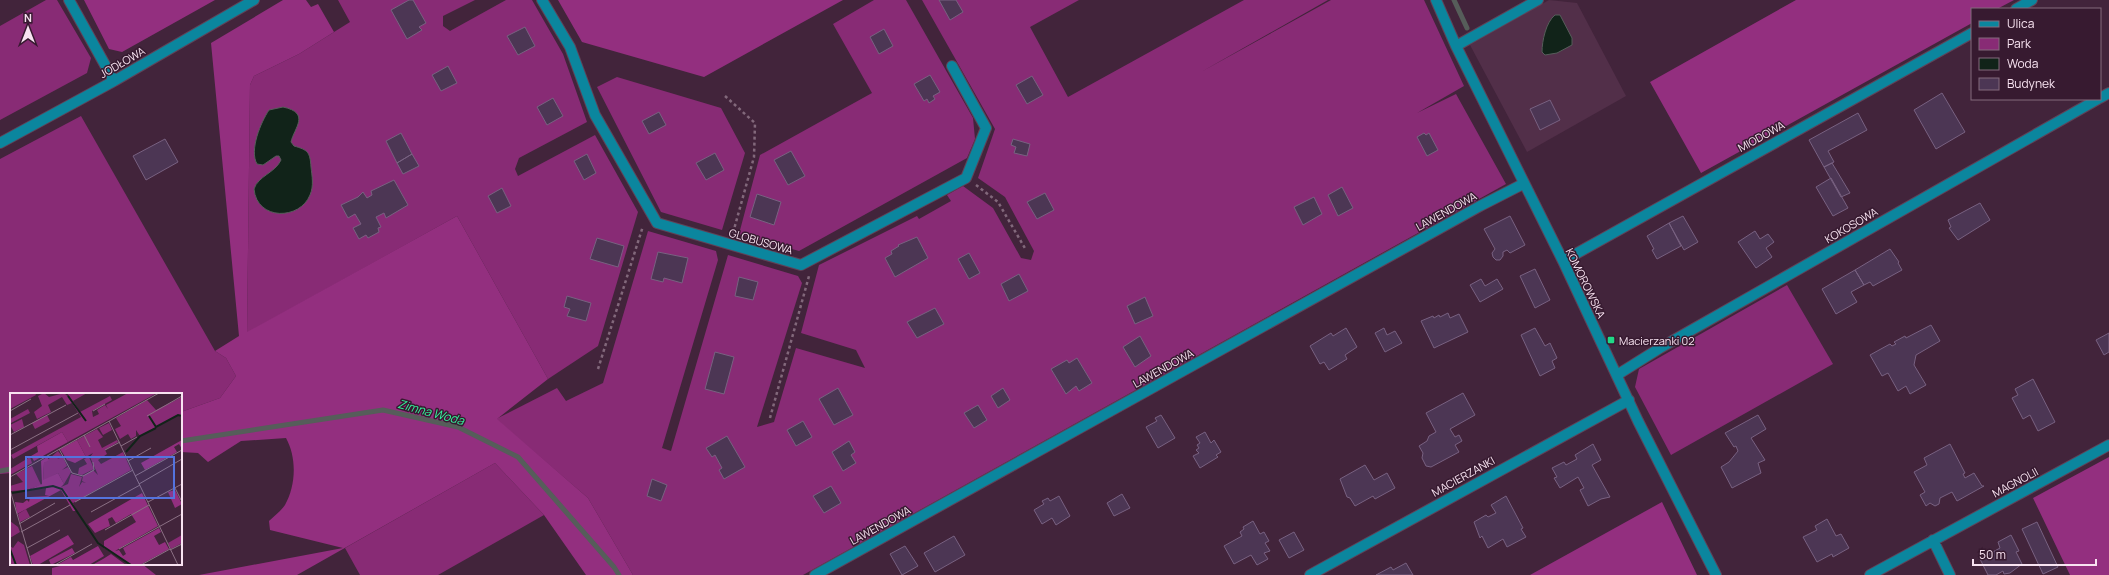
<svg xmlns="http://www.w3.org/2000/svg" width="2109" height="575" viewBox="0 0 2109 575" font-family="Manrope,sans-serif">
<rect width="100%" height="100%" fill="#42243b"/>
<path fill="#522f49" d="M1549,0L1577,3L1626,96L1527,152L1470,45Z"/>
<path fill="#882b75" d="M46,0H57L91,58L87,73L0,120V26Z
M338,0H475L443,16V26L450,31L506,0H532L563,54L587,122L519,158L515,169L518,176L595,135L638,212L598,346L548,379L457,216L247,333L250,85L254,76L299,54L350,22Z
M874,0H906L973,118L975,139L967,158L799,251L739,234L760,155L872,93L833,24Z
M922,0H1079L1030,27L1068,97L1244,0H1328L1201,72L1331,0H1424L1464,86L1417,113L1456,94L1506,184L803,575H633L588,498L496,419L557,388L566,401L603,383L648,231L716,251L718,260L662,448L671,451L728,255L798,276L802,283L757,427L774,422L796,348L865,368L856,350L801,333L819,265L917,216L919,219L951,201L947,195L963,186L993,208L1021,258L1031,260L1034,251L1005,197L978,178L995,129Z
M617,77L721,108L745,153L722,230L661,212L597,87Z
M81,116L215,351L226,358L236,376L220,398L181,412V394H11V473L0,474V159Z
M1787,285L1833,364L1671,455L1635,387L1639,369Z
M495,463L544,515L438,575H360L345,548Z"/>
<path fill="#932f7f" d="M84,0H215L122,52L109,49Z
M283,0H306L311,7L318,4L334,32L299,54L254,76L250,85L247,332L457,216L548,379L497,419L588,498L633,575H586L544,515L495,463L297,575H199L343,548L270,530L269,521C274,516 281,511 285,505C296,485 297,458 286,438L241,441L208,462L198,453L181,452V412L220,398L236,376L226,358L215,351L239,336L211,43Z
M558,0H843L704,77L582,42Z
M1796,0H2014L1997,9H1972V23L1701,173L1650,82Z
M2109,457V575H2070L2033,498Z
M1662,502L1697,575H1530Z
M68,564H142L156,575H52V568Z"/>
<path fill="#112319" stroke="#565d5a" d="M1555,15H1560L1572,38V45L1557,53L1545,55L1542,52C1542,41 1546,22 1555,15Z
M283,107C311,113 294,128 291,142L294,146C308,150 310,152 311,167C312,176 314,186 310,195C300,220 257,221 254,189C258,176 275,173 281,160L279,156H276L263,165L257,164C249,150 261,122 269,110Z"/>
<g fill="none" stroke-linecap="round" stroke-linejoin="round">
<path stroke="#565d5a" stroke-width="5" d="M1454,0L1467,28
M181,441L383,410L458,427L518,457L614,567L619,575
M0,471L11,469"/>
</g>
<path fill="#4c3654" stroke="#786181" d="M409,0H413L426,23L419,27L422,30L407,39L391,10Z
M939,0H956L963,12L950,20Z
M525,27L535,46L518,55L507,36Z
M884,29L893,46L879,54L870,37Z
M448,66L457,83L441,91L432,75Z
M930,75L940,92L933,96L935,99L929,103L927,99L924,101L914,84Z
M1032,76L1043,95L1027,104L1016,85Z
M1942,93L1965,132L1936,149L1914,110Z
M553,98L563,116L547,125L537,107Z
M1550,100L1560,120L1540,130L1530,109Z
M659,112L666,125L649,134L642,121Z
M1858,113L1867,130L1828,151L1834,162L1824,167L1809,140Z
M401,133L412,154L397,163L386,141Z
M1424,133L1426,135L1429,133L1438,150L1427,156L1417,137Z
M165,139L178,162L146,180L133,156Z
M1013,139L1030,144L1027,156L1014,153L1016,147L1011,145Z
M791,151L805,176L788,185L774,160Z
M715,153L724,170L706,180L696,163Z
M412,154L419,166L403,174L397,163Z
M587,154L596,173L584,180L574,161Z
M1832,163L1850,193L1841,197L1824,167Z
M1831,178L1848,208L1833,216L1816,187Z
M394,180L408,205L386,218L384,213L376,217L381,227L378,228L379,232L368,238L366,235L359,239L353,228L361,224L355,214L348,218L341,205L358,197L363,192L367,198L372,195L371,191Z
M1342,187L1353,208L1338,216L1328,195Z
M502,188L511,206L497,213L488,196Z
M1045,193L1054,210L1037,219L1027,202Z
M757,194L781,202L774,225L750,217Z
M1314,197L1322,214L1303,225L1294,207Z
M1980,203L1990,220L1958,240L1949,228L1951,227L1948,220Z
M1510,216L1525,245L1510,253L1507,250L1503,252V256L1500,260H1496L1493,257L1492,253L1495,249L1484,229Z
M1683,216L1698,242L1684,250L1669,223Z
M1669,223L1681,246L1657,259L1652,250L1654,249L1647,236Z
M1755,231L1760,239L1768,234L1774,242L1766,248L1772,257L1756,268L1738,242Z
M917,237L928,258L895,277L885,258L892,254L891,251L899,246L898,245Z
M597,238L624,246L618,267L590,259Z
M1890,249L1899,262L1898,263L1902,270L1873,286L1870,282L1864,285L1855,270Z
M658,252L688,258L682,283L664,278L663,282L651,279Z
M969,253L980,273L969,279L958,259Z
M1535,269L1550,300L1535,308L1520,276Z
M1855,270L1864,285L1851,292L1857,302L1836,314L1822,289Z
M1019,274L1028,291L1009,301L1001,284Z
M739,277L758,282L753,300L735,296Z
M1481,279L1485,286L1497,279L1503,289L1480,302L1470,285Z
M567,296L591,303L586,321L567,316L570,309L564,307Z
M1145,297L1153,316L1135,324L1127,306Z
M935,308L944,324L917,338L907,322Z
M1448,313L1450,318L1459,314L1468,332L1434,348L1421,321L1433,316L1434,318L1439,315L1440,317Z
M1931,325L1940,341L1916,355L1914,365L1926,385L1910,394L1906,386L1898,391L1888,373L1882,376L1870,355L1890,344L1892,346L1896,344L1894,342L1905,336L1906,338Z
M1346,328L1357,347L1345,355L1347,359L1329,370L1324,362L1320,364L1310,346L1331,333L1333,336Z
M1384,328L1387,335L1395,331L1402,343L1385,352L1375,333Z
M1535,328L1545,346L1550,343L1557,358L1552,361L1555,368L1540,376L1521,335Z
M2109,333V352L2104,355L2096,340Z
M1140,336L1151,356L1135,367L1123,347Z
M715,352L734,357L724,394L705,389Z
M1077,358L1092,383L1079,391L1076,386L1066,394L1051,369L1067,360L1069,363Z
M2033,379L2055,422L2038,431L2030,415L2023,419L2012,398L2018,395L2015,389Z
M838,388L853,415L834,425L819,399Z
M1003,388L1010,400L998,408L991,396Z
M1463,393L1475,415L1450,429L1455,437L1459,435L1462,441L1455,445L1459,452L1431,467L1426,466L1422,458L1423,453L1419,446L1427,441L1429,436L1436,432L1426,413Z
M978,405L987,420L974,428L964,413Z
M1161,415L1175,438L1158,448L1146,427L1157,421L1155,418Z
M1758,415L1766,429L1751,438L1765,460L1758,463L1761,473L1732,488L1721,467L1729,462L1738,451L1736,446L1734,447L1725,433Z
M803,421L812,437L796,446L787,430Z
M1205,432L1211,443L1214,440L1221,452L1216,455L1218,457L1200,468L1193,456L1199,453L1196,450L1199,448L1197,445L1200,443L1196,437Z
M727,436L745,467L724,479L719,470L722,468L715,455L712,457L706,448Z
M849,441L855,452L851,455L856,463L843,471L832,452Z
M1593,444L1601,460L1592,465L1610,497L1601,499L1588,506L1580,490L1584,488L1578,477L1560,488L1554,478L1557,477L1552,468L1564,462L1566,465L1577,459L1575,455Z
M1950,444L1965,473L1963,474L1965,478L1974,473L1982,486H1984L1957,501L1952,492L1940,498L1939,504L1935,506L1930,503L1926,506L1920,495L1925,492L1914,472L1927,465L1924,458Z
M1365,465L1374,480L1387,473L1395,488L1375,499L1373,496L1355,506L1350,498L1347,497L1340,479Z
M652,479L667,485L661,501L647,496Z
M831,486L841,503L824,513L813,496Z
M1122,494L1130,508L1114,516L1107,503Z
M1059,496L1070,516L1056,525L1052,518L1042,524L1034,510L1044,504L1042,501L1048,498L1050,501Z
M1506,496L1523,528L1521,529L1526,537L1507,547L1503,539L1488,548L1482,536L1480,538L1474,522L1486,515L1488,517L1496,513L1491,505Z
M1827,519L1836,536L1841,534L1849,548L1833,557L1832,554L1817,562L1803,537L1817,530L1815,526Z
M1253,521L1260,534L1264,532L1269,541L1265,543L1270,551L1264,553L1268,559L1257,565L1251,555L1234,564L1224,546L1242,536L1240,532L1244,529L1243,527Z
M2037,522L2058,567L2043,574L2022,529Z
M1294,532L1304,550L1289,558L1279,540Z
M2011,535L2019,551L2016,552L2022,564L2010,573L2004,574L2003,571L1996,575H1988L1980,559L2000,548L1998,542Z
M954,536L965,555L935,572L924,553Z
M905,546L918,566L902,575L890,554Z
M1406,563L1413,575H1376L1391,567L1393,570Z"/>
<g fill="none" stroke-linecap="round" stroke-linejoin="round">
<g stroke="#5f4358" stroke-width="12">
<path id="minor" d="M69,0L114,81
M542,0L570,47L595,115L657,223L801,265L966,178L986,128L952,66
M1436,0L1456,46L1563,261L1638,421L1716,575
M2016,9L2032,0
M1456,46L1538,0
M2100,98L2109,93
M0,143L114,81L254,0
M1563,261L1972,33
M1617,375L1660,348L2098,99
M1933,540L1950,575
M815,575L1480,206L1523,184
M1310,575L1629,400
M1870,575L2109,445"/>
</g>
<path stroke="#82687b" stroke-width="2.5" stroke-dasharray="3 3" stroke-linecap="butt" d="M725,96L755,123L754,157L733,233
M976,185L998,202L1026,250
M598,369L643,226
M770,418L809,276"/>
<use href="#minor" stroke="#0b869e" stroke-width="10"/>
</g>
<rect fill="#20d887" stroke="#371a30" stroke-width="1.5" x="1607" y="336" width="8" height="8" rx="2"/>
<g text-anchor="middle" dominant-baseline="central" stroke-width="3" stroke-linejoin="round" paint-order="stroke">
<g font-size="11" fill="#f8e3f1" stroke="#371a30">
<text transform="translate(122 62) rotate(-30)">JODŁOWA</text>
<text transform="translate(1761 136) rotate(-29)">MIODOWA</text>
<text transform="translate(1446 211) rotate(-29)">LAWENDOWA</text>
<text transform="translate(1851 225) rotate(-30)">KOKOSOWA</text>
<text transform="translate(761 241) rotate(16)">GLOBUSOWA</text>
<text transform="translate(1586 283) rotate(64)">KOMOROWSKA</text>
<text transform="translate(1163 368) rotate(-29)">LAWENDOWA</text>
<text transform="translate(1463 476) rotate(-29)">MACIERZANKI</text>
<text transform="translate(2015 482) rotate(-28)">MAGNOLII</text>
<text transform="translate(880 525) rotate(-29)">LAWENDOWA</text>
</g>
<g font-size="11" fill="#f8e3f1" stroke="#371a30" text-anchor="start">
<text x="1619" y="340">Macierzanki 02</text>
</g>
<g font-size="12" font-style="italic" fill="#35f59c" stroke="#371a30">
<text transform="translate(431 412) rotate(15)">Zimna Woda</text>
</g>
</g>
<g transform="translate(10 393)">
<rect width="172" height="172" fill="#42243b"/>
<path d="M2,0H25L26,2L0,16V1ZM34,0L39,4L54,0L62,7L57,0H77L63,8L70,19L100,3L102,7L82,18L83,24L89,21L87,17L95,12L98,16L96,12L118,0H147L58,49L52,39L3,66L1,62L71,24L62,10L57,12L52,4L38,12L41,19L27,26L24,19L32,13L28,3ZM172,4V24L167,22L130,43L126,37V43L121,46L118,41L110,46L105,36L111,33L106,25L137,7L146,17ZM18,16L20,20L1,30L0,26ZM37,22L40,28L25,36L22,30ZM12,26L14,34L4,39L0,32ZM99,30L102,37L93,42L89,35ZM87,36L93,44L88,47L92,55L107,47L108,49L95,57L97,61L88,67L91,71L113,59L121,77L63,110L51,94L58,91L61,81L72,84L69,94L72,89L76,90L72,88L73,83L83,77L88,82L80,64L83,60L76,64L67,47ZM48,58L52,63L47,66L53,64L57,73L52,77L58,74L61,79L54,91L48,80L33,88L34,70ZM20,64L22,70L0,82V76ZM79,64L84,76L72,82L68,81L69,75L77,71L74,66ZM22,73L31,92L17,97L1,98L0,93L13,89L6,81ZM16,116L20,124L10,129L8,121ZM0,128L8,134L10,139L0,145ZM172,142V150L161,156L158,150ZM8,148L14,152L20,172H0V153L3,155Z" fill="#882b75"/>
<path d="M52,39L58,49L24,68L21,63L28,59L27,53ZM67,47L76,64L65,70L57,67L50,56ZM172,47V56L169,51L164,54L167,59L135,77L131,70ZM37,64L39,67L34,70L33,87L48,80L54,91L51,94L57,99L67,118H63L51,97L7,121L5,109L13,110L17,107L19,109L20,104L39,103L35,102L36,95L18,97L32,91L31,68ZM165,97L172,111L165,115L158,99ZM132,100L148,133L105,158L109,157L113,163L116,161L113,155L149,135L151,139L144,143L149,152L155,149L159,156L130,172H122L94,155V148L126,129L121,121L106,130L102,124L98,126L100,133L85,140L78,131ZM58,142L64,151L28,172H23L20,163ZM88,153L94,163L79,172H47L61,164L63,167ZM62,155L65,160L41,172L39,167ZM101,161L116,172L84,171L93,166Z" fill="#932f7f"/>
<path fill="none" stroke="#112319" stroke-width="2" d="M58,3L76,28M139,23L146,34L168,22L172,23M116,59L130,43L146,35M2,100L43,93L52,96L88,150L121,172M0,156L6,172"/>
<path fill="none" stroke="#8b7084" stroke-width="1" d="M0,18L21,6M83,18L95,11M137,23L172,3M99,28L168,172M0,42L56,12M74,42L80,54M111,53L127,44M49,56L62,80L73,83L84,77L83,69M0,57L68,20M95,57L110,49M118,68L141,55M125,83L172,57M0,84L149,0M129,91L172,66M165,95L171,107M0,97L22,172M65,109L123,77M138,109L172,91M81,119L130,92M9,131L45,110M95,137L139,112M11,139L60,112M17,155L50,137M109,156L172,121M160,157L172,151M45,172L82,151M131,172L160,156"/>
<path fill="#5473de" fill-opacity="0.15" stroke="#5473de" stroke-width="2" d="M16,64H164V105H16Z"/>
<rect width="172" height="172" fill="none" stroke="#f8e3f1" stroke-width="2"/>
</g>
<rect x="1971" y="8" width="130" height="92" fill="#371a30" stroke="#846a7d"/>
<rect x="1979" y="21" width="20" height="6" fill="#0b869e" stroke="#846a7d"/>
<text x="2007" y="28" font-size="12" fill="#f8e3f1">Ulica</text>
<rect x="1979" y="38" width="20" height="12" fill="#882b75" stroke="#846a7d"/>
<text x="2007" y="48" font-size="12" fill="#f8e3f1">Park</text>
<rect x="1979" y="58" width="20" height="12" fill="#112319" stroke="#846a7d"/>
<text x="2007" y="68" font-size="12" fill="#f8e3f1">Woda</text>
<rect x="1979" y="78" width="20" height="12" fill="#4c3654" stroke="#846a7d"/>
<text x="2007" y="88" font-size="12" fill="#f8e3f1">Budynek</text>
<g transform="translate(28 28)" stroke="#371a30" stroke-width="3" paint-order="stroke">
<path d="M0-3L7 15L0 10L-7 15Z" fill="#f8e3f1"/>
<text y="-6" font-size="11" font-weight="bold" text-anchor="middle" fill="#f8e3f1">N</text>
</g>
<path d="M1973 559v6h123v-6" fill="none" stroke="#f8e3f1" stroke-width="2"/>
<text x="1979" y="559" font-size="12" fill="#f8e3f1" stroke="#371a30" stroke-width="3" paint-order="stroke">50 m</text>
</svg>
